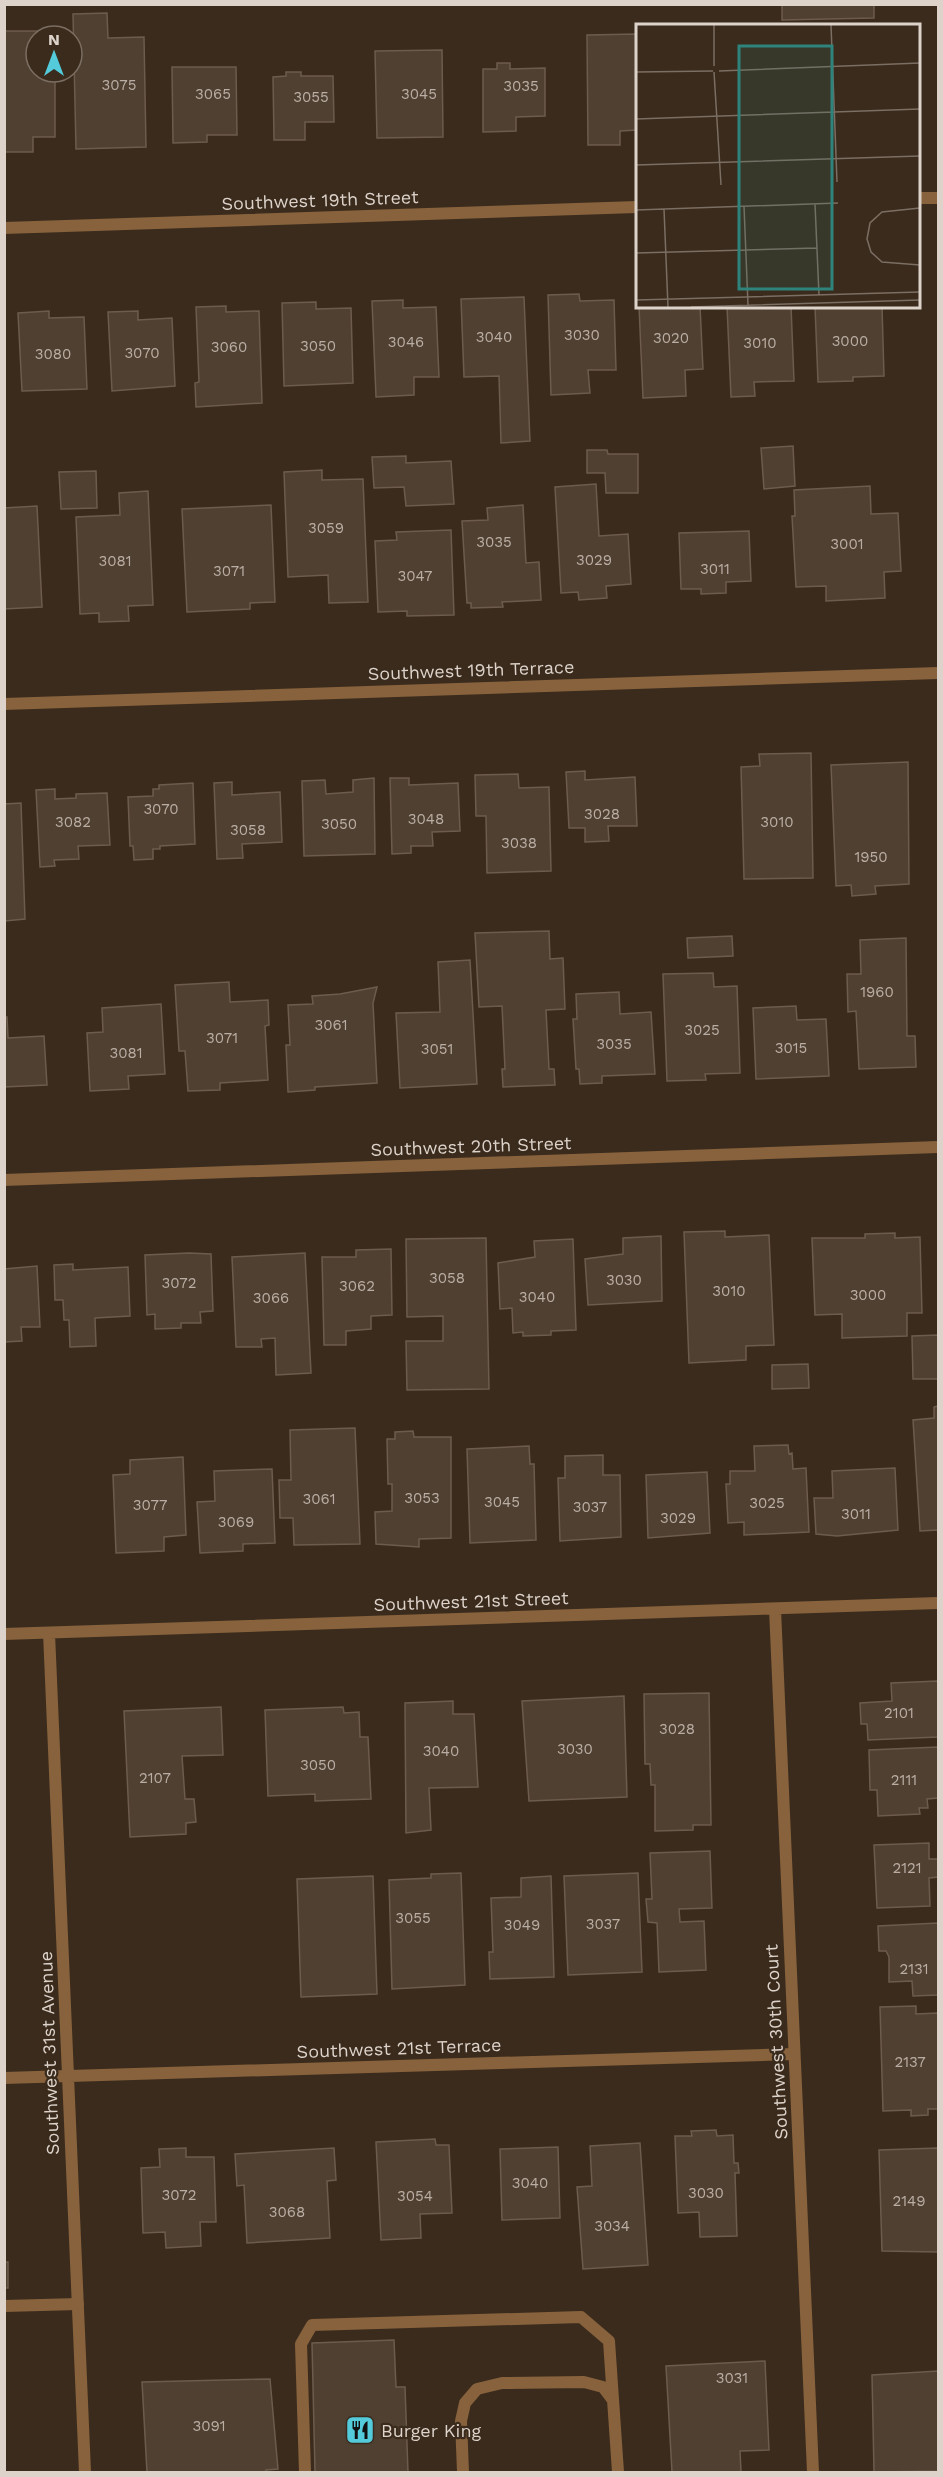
<svg xmlns="http://www.w3.org/2000/svg" width="943" height="2477" viewBox="0 0 943 2477" font-family="'Work Sans',sans-serif">
<rect width="100%" height="100%" fill="#3a2b1d"/>
<path fill="#504032" stroke="#6d5c4d" stroke-width="1.5" d="M782,4H874V18L782,20Z
M107,13L108,38L144,37L146,147L76,149L73,14Z
M4,31H55V36H36V72H55V137H33V152H4Z
M637,34V130L620,131V145H588L587,35Z
M442,50L443,137L377,138L375,51Z
M497,63H510V69L545,68V116L516,117V131L483,132V69H497Z
M172,67H236L237,135H207V142L173,143Z
M286,72H301V76H333L334,122H305V140H274L273,77L286,76Z
M579,294L580,301L614,300L616,370H588L590,393L551,395L548,295Z
M524,297L530,441L501,443L499,376L464,377L461,299Z
M403,300V308L436,307L439,377H414V395L376,397L372,301Z
M316,302V309L351,308L353,383L284,386L282,303Z
M226,306V312L259,311L262,403L196,407L195,383L199,382L196,307Z
M639,306H700L703,369L685,370L686,396L643,398Z
M727,306H791L794,381L754,382L755,396L731,397Z
M815,306H882L884,376L853,377V381L818,382Z
M49,311V318L84,317L87,389L22,391L18,313Z
M138,311V320L172,318L175,386L112,391L108,312Z
M793,446L795,486L764,489L761,448Z
M587,450H607L608,454H638V493H606L605,473H587Z
M406,456V463L451,461L454,504L406,506L404,487L374,488L372,457Z
M322,470V480L363,479L368,602L329,603L328,575L288,577L284,472Z
M96,471L97,508L61,509L59,472Z
M596,484L599,536L628,534L631,584L606,586L607,598L579,600L578,592L561,593L555,487Z
M870,486L871,514L898,513L901,571L884,572L885,598L826,601V586L796,587L792,516H795L794,490Z
M148,491L153,605L128,606L129,621L99,622V613L80,614L76,517L120,515L119,493Z
M271,505L275,602L250,603V609L187,612L182,509Z
M523,505L526,563L539,562L541,600L502,602L503,607L471,608V603H467L462,521L488,520L487,508Z
M37,506L42,607L4,609V508Z
M451,530L454,615L407,616V611L378,612L375,541L397,540L396,532Z
M749,531L751,581L726,582V593L701,594V589H681L679,533Z
M811,753L813,878L744,879L741,767L760,766L759,754Z
M908,762L909,884L875,886L876,894L852,896L851,885L836,886L831,765Z
M585,771V780L635,777L637,826H608L609,841L585,842V828H569L566,772Z
M518,774L519,788L549,787L551,871L487,873L486,816H476L475,775Z
M374,778L375,854L304,856L302,781L325,780L326,794L353,792V780Z
M390,778H409V785L458,783L460,831L432,832L433,846H411V853L392,854Z
M232,782V795L280,792L282,842L242,844L243,858L217,859L214,783Z
M193,783L195,844L160,846V849H153V859L134,860L133,846H130L128,797L153,796V789H159V785Z
M55,789V799L76,798V794L107,793L110,845L78,846L79,859L54,860L55,866L40,867L36,790Z
M21,803L25,919L5,921L4,804Z
M549,931L550,959L563,958L565,1009L546,1010L549,1069H554L555,1085L503,1087L502,1069H505L502,1006L479,1007L475,933Z
M732,936L733,956L688,958L687,938Z
M906,938L907,1036H915L916,1067L859,1069L856,1011L848,1012L847,974H861L860,940Z
M470,960L477,1084L400,1088L396,1013L440,1012L438,962Z
M713,973L714,987L737,986L740,1073L705,1074L706,1080L667,1081L663,974Z
M229,982L230,1002L268,1000L269,1025L265,1026L268,1080L220,1083V1090L188,1091L185,1051H179L175,985Z
M377,987L373,1003L377,1083L315,1087V1090L288,1092L286,1045H290L288,1005L313,1004L312,996L340,994Z
M619,992L620,1014L651,1012L655,1074L602,1076V1083L580,1084L579,1069H576L573,1019H577L576,994Z
M161,1004L165,1074L128,1076L129,1089L90,1091L87,1033L103,1032L102,1008Z
M796,1006L797,1020L826,1019L829,1076L756,1079L753,1008Z
M4,1017H7L8,1038L44,1036L47,1085L4,1087Z
M725,1231V1237L769,1235L774,1345L746,1346V1360L689,1363L684,1232Z
M895,1233V1238L920,1237L922,1313H907V1336L842,1338V1314L815,1315L812,1238H865V1234Z
M661,1236L662,1301L588,1305L585,1259L623,1254V1238Z
M486,1238L489,1389L407,1390L406,1341H443V1316L407,1317L406,1239Z
M573,1239L576,1330L551,1331V1335L523,1336V1332L513,1333L512,1308L500,1309L498,1263L535,1257L534,1241Z
M391,1249L392,1315L371,1316V1329L346,1331V1345H324L322,1257H356V1250Z
M189,1253L211,1254L213,1311L200,1312L201,1323H181V1328L155,1329V1314L147,1315L145,1255Z
M305,1253L311,1373L276,1375L275,1338L261,1339L262,1347H236L232,1257Z
M73,1264V1270L128,1267L130,1316L95,1318L96,1346L70,1347L69,1320H64L63,1300H55L54,1265Z
M37,1266L40,1327H21L22,1341L4,1342V1269Z
M938,1335V1379H913L912,1336Z
M808,1364L809,1388L772,1389V1365Z
M938,1406V1530L920,1531L913,1420L934,1418V1407Z
M355,1428L360,1544L294,1545L293,1518H280L279,1480H291L290,1430Z
M413,1431L414,1437H451V1538L419,1539V1547L376,1544L375,1512L392,1511V1484H388L387,1439H395V1432Z
M788,1445L789,1454L792,1453L793,1469L806,1468L809,1532L744,1535V1522L728,1523L726,1484H730V1471H755L754,1446Z
M529,1446L530,1464H534L536,1540L470,1543L467,1449Z
M603,1455V1475H620L621,1537L560,1541L558,1478H565V1456Z
M183,1457L186,1535L164,1537V1551L116,1553L113,1475L130,1474V1460Z
M895,1468L898,1530L837,1536L816,1534L814,1498H833L832,1471Z
M272,1469L275,1543L243,1544V1551L200,1553L197,1502L215,1501L214,1471Z
M707,1472L710,1533L648,1538L646,1475Z
M938,1681V1737L868,1740L867,1724H861L860,1703L892,1701L891,1683Z
M709,1693L711,1825H693V1830L655,1831V1785H651L650,1764H645L644,1694Z
M624,1696L627,1797L529,1801L522,1701Z
M453,1701V1714H474L478,1787L429,1788L431,1830L406,1833L405,1703Z
M221,1707L223,1755L182,1756L185,1799H194L196,1822L186,1823V1834L130,1837L124,1711Z
M343,1707L344,1713L359,1712L360,1737H368L371,1799L315,1801V1794L268,1796L265,1710Z
M938,1747V1798L927,1799L928,1808H919L920,1814L878,1816L877,1790H870L869,1750Z
M929,1843V1859H938V1877L929,1878L930,1906L877,1908L874,1845Z
M710,1851L712,1908L679,1909L680,1922L704,1921L706,1970L659,1972L657,1923L648,1922L646,1899H652L650,1853Z
M461,1873L465,1985L392,1989L389,1880L431,1878V1874Z
M638,1873L642,1972L568,1975L564,1876Z
M373,1876L377,1994L301,1997L297,1879Z
M551,1876L554,1977L490,1979L489,1952H493L491,1898L521,1897V1878Z
M938,1923V1995L913,1996L912,1981L889,1982V1957L886,1951H879L878,1926Z
M916,2006V2014L938,2013V2109H928V2115L911,2116V2110L883,2111L880,2007Z
M716,2130L717,2136L733,2135L734,2163H738L739,2173H735L737,2236L700,2237L699,2212L678,2213L675,2136H692L691,2131Z
M435,2139L436,2145H449L452,2213L420,2214L421,2238L381,2240L376,2142Z
M640,2143L648,2265L583,2269L577,2187L592,2186L590,2146Z
M558,2147L560,2218L502,2220L500,2149Z
M186,2148V2157H214L216,2222H200L201,2246L166,2248L165,2232L143,2233L141,2168L160,2167L159,2149Z
M334,2148L336,2180L327,2181L330,2238L247,2243L244,2185L237,2186L235,2154Z
M938,2148V2252L882,2251L879,2150Z
M4,2262H8V2288H4Z
M394,2340L396,2387H405L408,2472H315L312,2343Z
M765,2361L769,2450L740,2451L741,2472H672L666,2366Z
M938,2371V2471L874,2472L872,2375Z
M270,2379L278,2469L266,2470V2472H147L142,2382Z"/>
<g fill="none" stroke-linecap="round" stroke-linejoin="round">
<path stroke="#87623c" stroke-width="12" d="M4,2306L78,2304
M305,2472L301,2344L312,2325L581,2317L609,2341L618,2472
M463,2472L461,2421L465,2403L477,2389L502,2383L584,2382L603,2387L612,2399"/>
<path stroke="#87623c" stroke-width="12" d="M918,198H938
M4,228L637,207
M4,704L938,673
M4,1180L938,1147
M775,1609L813,2472
M49,1633L85,2472
M4,1634L938,1603
M4,2078L794,2054"/>
</g>
<defs>
<g id="restaurant-square" transform="scale(1.5)"><rect x="-9" y="-9" width="18" height="18" rx="4" fill="#53cbdb" stroke="#3a2b1d"/><path d="M-5-6h1v4h1v-4h1v4h1v-4h1v5L-1.5 .5V6h-2V.5L-5-1ZM5-6V6H3V1.5H1.5Q1.5-4 5-6Z" fill="#111"/></g>
</defs>
<g fill-rule="evenodd">
<use href="#restaurant-square" x="360" y="2430"/>
</g>
<g text-anchor="middle" dominant-baseline="central" stroke-width="4.5" stroke-linejoin="round" paint-order="stroke">
<g font-size="15" fill="#baaea4">
<text x="119" y="85">3075</text>
<text x="521" y="86">3035</text>
<text x="213" y="94">3065</text>
<text x="419" y="94">3045</text>
<text x="311" y="97">3055</text>
<text x="582" y="335">3030</text>
<text x="494" y="337">3040</text>
<text x="671" y="338">3020</text>
<text x="850" y="341">3000</text>
<text x="406" y="342">3046</text>
<text x="760" y="343">3010</text>
<text x="318" y="346">3050</text>
<text x="229" y="347">3060</text>
<text x="142" y="353">3070</text>
<text x="53" y="354">3080</text>
<text x="326" y="528">3059</text>
<text x="494" y="542">3035</text>
<text x="847" y="544">3001</text>
<text x="594" y="560">3029</text>
<text x="115" y="561">3081</text>
<text x="715" y="569">3011</text>
<text x="229" y="571">3071</text>
<text x="415" y="576">3047</text>
<text x="161" y="809">3070</text>
<text x="602" y="814">3028</text>
<text x="426" y="819">3048</text>
<text x="73" y="822">3082</text>
<text x="777" y="822">3010</text>
<text x="339" y="824">3050</text>
<text x="248" y="830">3058</text>
<text x="519" y="843">3038</text>
<text x="871" y="857">1950</text>
<text x="877" y="992">1960</text>
<text x="331" y="1025">3061</text>
<text x="702" y="1030">3025</text>
<text x="222" y="1038">3071</text>
<text x="614" y="1044">3035</text>
<text x="791" y="1048">3015</text>
<text x="437" y="1049">3051</text>
<text x="126" y="1053">3081</text>
<text x="447" y="1278">3058</text>
<text x="624" y="1280">3030</text>
<text x="179" y="1283">3072</text>
<text x="357" y="1286">3062</text>
<text x="729" y="1291">3010</text>
<text x="868" y="1295">3000</text>
<text x="537" y="1297">3040</text>
<text x="271" y="1298">3066</text>
<text x="422" y="1498">3053</text>
<text x="319" y="1499">3061</text>
<text x="502" y="1502">3045</text>
<text x="767" y="1503">3025</text>
<text x="150" y="1505">3077</text>
<text x="590" y="1507">3037</text>
<text x="856" y="1514">3011</text>
<text x="678" y="1518">3029</text>
<text x="236" y="1522">3069</text>
<text x="899" y="1713">2101</text>
<text x="677" y="1729">3028</text>
<text x="575" y="1749">3030</text>
<text x="441" y="1751">3040</text>
<text x="318" y="1765">3050</text>
<text x="155" y="1778">2107</text>
<text x="904" y="1780">2111</text>
<text x="907" y="1868">2121</text>
<text x="413" y="1918">3055</text>
<text x="603" y="1924">3037</text>
<text x="522" y="1925">3049</text>
<text x="914" y="1969">2131</text>
<text x="910" y="2062">2137</text>
<text x="530" y="2183">3040</text>
<text x="706" y="2193">3030</text>
<text x="179" y="2195">3072</text>
<text x="415" y="2196">3054</text>
<text x="909" y="2201">2149</text>
<text x="287" y="2212">3068</text>
<text x="612" y="2226">3034</text>
<text x="732" y="2378">3031</text>
<text x="209" y="2426">3091</text>
</g>
<g font-size="18" fill="#ddd3ca" stroke="#3a2b1d">
<text transform="translate(320 200) rotate(-2)">Southwest 19th Street</text>
<text transform="translate(471 670) rotate(-2)">Southwest 19th Terrace</text>
<text transform="translate(471 1146) rotate(-2)">Southwest 20th Street</text>
<text transform="translate(471 1601) rotate(-2)">Southwest 21st Street</text>
<text transform="translate(776 2042) rotate(-93)">Southwest 30th Court</text>
<text transform="translate(399 2048) rotate(-2)">Southwest 21st Terrace</text>
<text transform="translate(49 2053) rotate(-92)">Southwest 31st Avenue</text>
</g>
<g font-size="18" fill="#ddd3ca" stroke="#3a2b1d" text-anchor="start">
<text x="381" y="2430">Burger King</text>
</g>
</g>
<g transform="translate(636 24)">
<rect width="284" height="284" fill="#3a2b1d"/>
<path fill="none" stroke="#7b6e62" stroke-width="1.5" d="M78,1V42M195,1L201,158M83,47L284,39M0,48L77,47M78,48L85,161M0,95L284,85M0,141L284,132M179,180L183,271M108,182L112,281M284,184L246,188L234,199L231,215L235,228L246,238L284,241M28,185L32,283M0,186L202,179M0,229L181,224M0,276L284,268M55,283L284,276"/>
<path fill="#2e847c" fill-opacity="0.15" stroke="#2e847c" stroke-width="3" d="M103,22H196V265H103Z"/>
<rect width="284" height="284" fill="none" stroke="#ddd3ca" stroke-width="3"/>
</g>
<rect width="943" height="2477" fill="none" stroke="#ddd3ca" stroke-width="12"/>
<g transform="translate(54 54)"><circle r="28" fill="#3a2b1d" stroke="#7b6e62" stroke-width="1.5"/>
<path d="M0-4.5L10 22L0 15L-10 22Z" fill="#53cbdb"/>
<text y="-9" font-size="16" font-weight="bold" text-anchor="middle" fill="#ddd3ca">N</text>
</g>
</svg>
